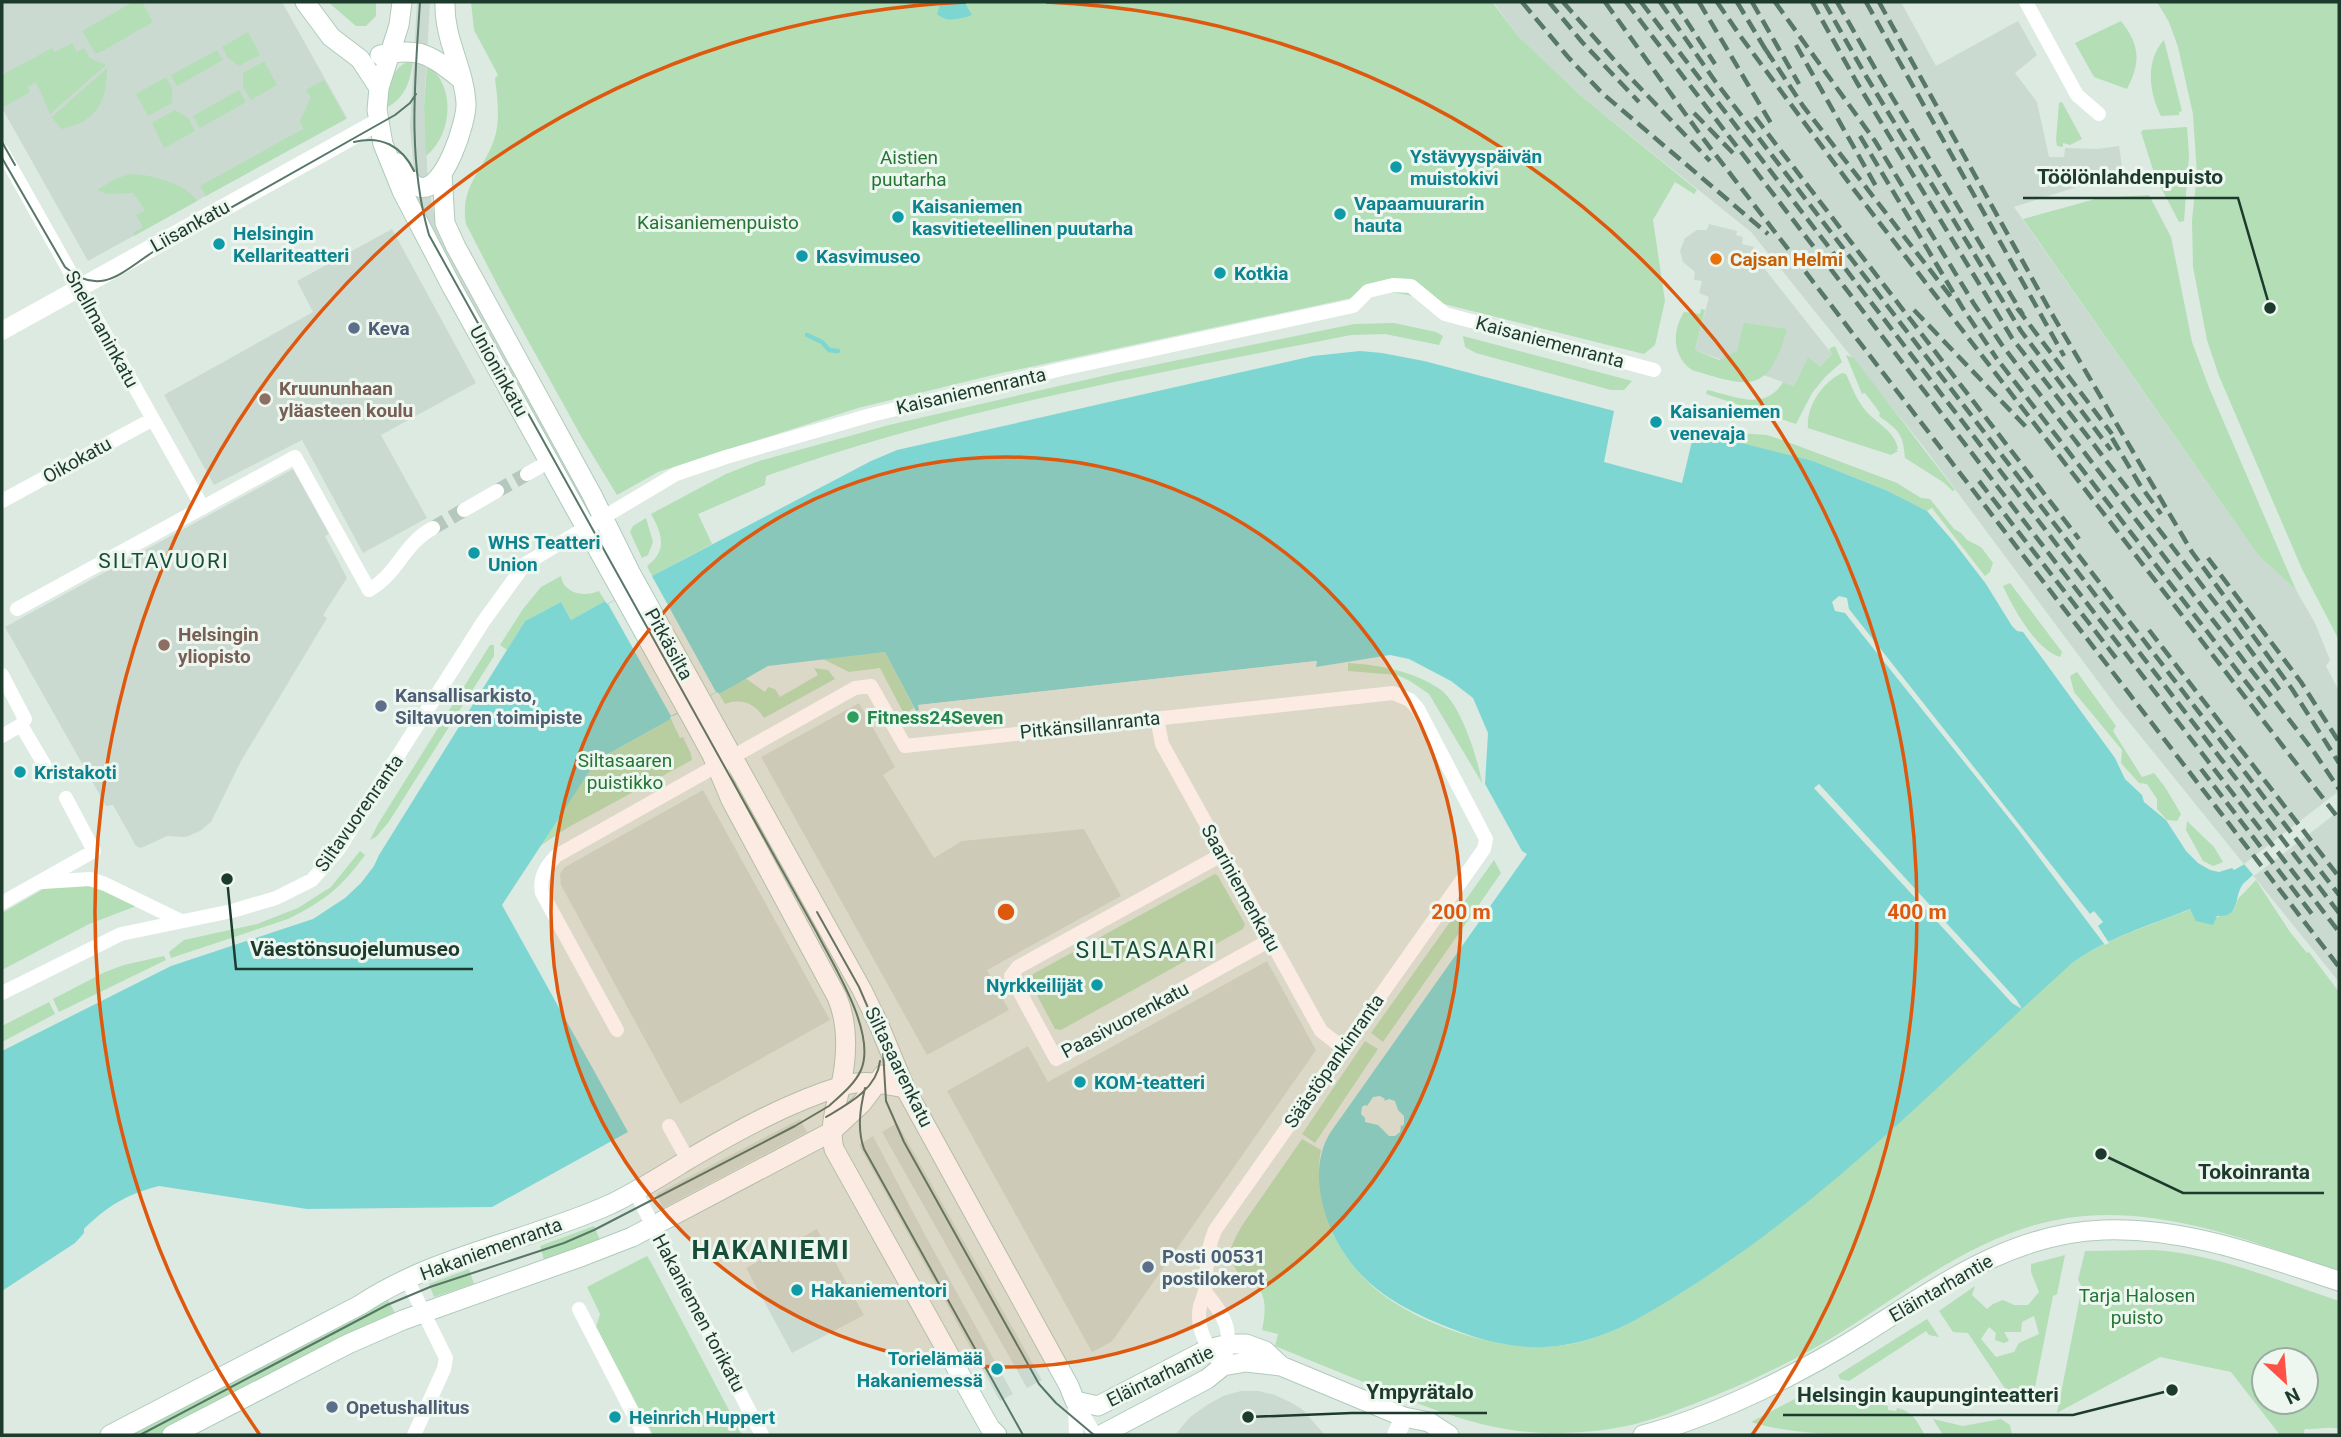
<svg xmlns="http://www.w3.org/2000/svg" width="2341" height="1437" viewBox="0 0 2341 1437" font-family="Roboto,sans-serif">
<rect width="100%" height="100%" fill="#dceae2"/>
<path fill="#cbdad0" d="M2,2H282L347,118L88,261L2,108Z
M417,2H430L424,107L428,185L436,224L575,477L623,576L417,207L410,126Z
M1493,2H1901L1936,66L2018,21L2037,55L2015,73L2037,102L2049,157H2064L2065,148L2097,149L2119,146L2124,181L2086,184L2014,207L2258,555L2296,590L2315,623L2330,660L2326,666L2339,691V982L2117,707L1923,446L1751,232L1581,96L1518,36Z
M1709,224L1737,231L1736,235L1743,237L1742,244L1754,247L1752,253L1832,354L1820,367L1808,358L1794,386L1695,350L1709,297L1699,293L1702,281L1694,280L1695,272L1683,262L1680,251L1685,238L1697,230H1707Z
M392,229L476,383L381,435L427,518L363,553L302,440L214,485L164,395L313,312L297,281Z
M293,469L329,534L325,536L347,578L323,615L327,618L241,761L211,822L200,831L186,837L167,836L141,848L136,846L113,805L106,806L5,627Z
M859,703L895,767L883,775L934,858L962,841L1084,829L1121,896L987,970L1009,1010L927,1055L761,757Z
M703,790L830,1020L680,1104L561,885L560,874L565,867Z
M1267,961L1316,1050L1115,1337L1111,1342L1092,1352L947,1091L1028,1046L1048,1082Z
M800,1119L807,1132L663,1208L656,1194Z
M897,1123L1042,1380L1027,1388L882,1132Z
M873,1136L925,1235L1013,1394L1000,1401L859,1145Z
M817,1229L864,1315L792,1353L746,1268Z
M1241,1391H1259L1275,1395L1290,1402L1302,1409L1325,1435H1175L1190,1417L1207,1405L1223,1396Z"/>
<path fill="#b3deb6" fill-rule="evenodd" d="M133,2H142L153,22L99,53H95L82,31Z
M328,2H376V16L366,26H356Z
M471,2H1492L1518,36L1581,96L1697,190L1694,194L1675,182L1653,220L1665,301L1655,345L1644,354L1408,295L1391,292L1370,294L997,374L858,408L658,472L617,495L581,436L500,290L466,224C459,183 487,169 496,133C500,114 497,96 495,78L498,75L474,30Z
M2157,2H2339V640L2302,569L2219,376L2207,340L2193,267L2192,220L2197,174L2193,114L2178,47L2169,22Z
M2121,21C2140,45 2141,62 2127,89L2094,77L2075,43Z
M248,32L260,55L239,66L228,58L222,47Z
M2164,40L2182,111L2179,112V115L2161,116C2149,93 2145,60 2164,40Z
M72,43L77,52L84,48L90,58L106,65L50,114L36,82L27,87L30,92L2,108V75L52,48L55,52Z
M217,50L223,60L177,86L171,75Z
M264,61L277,85L251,100L243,87V73Z
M413,61C410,82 406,97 386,108C389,89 391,63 413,61Z
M427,65C456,85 453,134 426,156L424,107Z
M107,68C107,103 96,122 61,129L52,117Z
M166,77L172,88V103L148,116L136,94Z
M324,80L346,119L206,196L200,186L303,129L300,121L311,97L306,90Z
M239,90L246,102L200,128L193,116Z
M2062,102L2082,139L2070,145L2063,143V147L2057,146L2056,140L2059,103Z
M175,110L188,118L195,131L164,148L152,123Z
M2187,127L2189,155L2184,221L2179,222L2155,176L2141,132L2143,130Z
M130,174C150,174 187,184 197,201L134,236L133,233L143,227L136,215L145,210L133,193L107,194L97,190L115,179Z
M2149,195L2171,237L2192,342L2210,390L2296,590L2258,555L2023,219L2099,198Z
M1701,309L1705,310L1695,350L1719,360L1737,351L1744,323L1787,329C1769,394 1750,388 1692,370C1672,356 1672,331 1684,312L1700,314Z
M1394,323L1436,332L1443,336L1439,345L1385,334L1351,335C1154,374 956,408 766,476L765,485L698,514L712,544L652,576L647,566C668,551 662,533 651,514L726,474L759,461L889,425L1120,372L1354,324Z
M1463,336L1632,381L1624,390H1611L1476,353L1465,347Z
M1835,346L1842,362L1826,376L1812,393L1796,424L1706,394L1707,390C1735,396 1765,412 1783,382L1794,386L1808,357L1820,367L1832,354L1829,349Z
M1846,355L1854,358L1955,490L1953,491L1943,482L1905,458C1903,433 1899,431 1879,416L1880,413L1865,393L1862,394Z
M1842,373L1846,374C1852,387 1856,399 1865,410C1876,423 1895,431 1898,449H1896L1898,451L1891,455L1808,428C1806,406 1823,382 1842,373Z
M1739,433L1767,435L1785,441L1897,483L1921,498L1930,499L1954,529L1961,533L1967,540L1981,547L1993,563L1990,572L1985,576L1932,508L1927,511L1888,491L1813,461L1692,441L1700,435Z
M646,518L653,542L648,555L642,558L630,532L633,526Z
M561,576C563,593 584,598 599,591L605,601L571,620L561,602L525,621L507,650L500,645L523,609L541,587Z
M2010,583L2062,652L2060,657C2035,649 2014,609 2003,586Z
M490,645H494V656L388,823L376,837L370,840L378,824Z
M885,652L914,708L904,714L880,668L849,672L823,659Z
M1348,663C1380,665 1414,671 1441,690C1461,705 1478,759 1482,783L1429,694L1410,681L1397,675L1348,671Z
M814,668L828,670L835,679L764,718C755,703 741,698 725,704L719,694L745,678L765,692L768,687L775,689L780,697L818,675Z
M2077,672L2116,726L2113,731L2142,777L2154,773L2165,787L2181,814L2177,821L2167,820L2157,809V799L2147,784L2139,783L2121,763L2122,750L2074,692L2070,676Z
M671,719L680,738L683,737L691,754L692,760L567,828L540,846L597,760Z
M2187,821L2214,847L2223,862L2213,866L2203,861L2186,830Z
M360,851L365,855C341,888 324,901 288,919L171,958L169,952L184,940L257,924L298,908L331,887Z
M1494,860L1501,873L1383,1042L1371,1033Z
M1215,874L1218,876L1245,924L1243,929L1061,1030L1055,1029L1031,984L1033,974Z
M2256,880L2290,932L2307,953L2309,952L2339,992V1271C2264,1246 2188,1215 2107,1215C1993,1215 1917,1287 1825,1342C1784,1366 1740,1386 1696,1403C1675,1411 1653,1420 1631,1425C1605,1431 1578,1433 1551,1433C1491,1433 1436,1411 1381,1389C1345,1375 1310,1360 1275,1346L1278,1334L1262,1330C1265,1315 1268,1297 1256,1285C1252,1281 1245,1281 1241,1277C1234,1270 1237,1264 1226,1261L1235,1238L1243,1224L1302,1139L1321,1150C1311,1202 1338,1259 1378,1291C1428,1330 1513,1357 1576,1343C1617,1334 1651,1311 1687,1289C1794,1222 1884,1136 1976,1051C2007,1021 2038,990 2072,963C2099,941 2157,923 2191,909L2204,923L2234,910L2238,899Z
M90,884L139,905L89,924L2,970V913L47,887Z
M164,956L166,960L59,1012L53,999L105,972L124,965Z
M49,1002L55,1014L2,1042V1026Z
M1365,1041L1378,1049L1315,1143L1302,1134Z
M594,1226L600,1240L544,1260L540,1246Z
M2153,1250C2217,1254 2279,1281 2339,1301V1435V1429C2327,1426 2317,1430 2305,1429L2303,1435H2280L2231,1372L2160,1357L2057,1413L2082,1287L2078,1280L2085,1251ZM2306,1360V1402H2264V1360Z
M2065,1255L2057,1294L2053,1296L2035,1387L2024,1396H2010L1968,1333L1953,1332L1939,1311L1975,1286L1972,1295L1987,1309L1993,1304L2003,1300L2014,1305H2028L2039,1292L2031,1272V1264ZM2034,1316L2039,1334L2019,1343L2014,1352L1996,1357L1981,1339L1989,1327L1996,1333L1995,1340L2004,1343L2009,1341L2004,1332H2021L2022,1322Z
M647,1256L652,1264L742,1435H653L596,1327L600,1314L587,1287Z
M469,1269L474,1284L434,1297L429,1284Z
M388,1300L395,1313L161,1435H132Z
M1927,1319L1939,1337L1929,1335L1926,1331L1849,1381L1840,1379L1838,1375Z
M1812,1390L1888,1406V1410L1896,1411L1897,1408C1913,1411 1917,1422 1925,1435C1874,1435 1797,1437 1751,1422Z
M1933,1419L1963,1426L2001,1419L2010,1425L2012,1435H1943Z"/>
<path fill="#7ed6d3" d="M941,2L965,3L972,15C960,19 947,23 937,14Z
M1360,351L1382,353L1424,361L1614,411L1604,462L1682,483L1692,441L1737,442L1813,461L1888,491L1927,511L1953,541L1986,584L2012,626L2017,631L2023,632L2115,758L2125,779L2142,795L2144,802L2166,820L2186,851L2198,863L2210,870L2219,872L2232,868L2234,870L2339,811C2309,834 2272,857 2244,883C2233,894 2242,918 2217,916L2213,925L2196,921L2190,909C2151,925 2106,938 2072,963C1946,1077 1828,1201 1684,1291C1646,1315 1609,1338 1564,1345C1521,1352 1480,1341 1440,1324C1402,1308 1367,1289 1344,1253C1322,1219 1308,1170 1330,1133L1527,854L1522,851L1485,784L1488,733L1473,698L1451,681L1409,659L1390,655L1316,667V661L919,705V710L916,711L885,652L768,666L719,694L717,692L675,715L670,717L671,719L597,760L502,905L628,1132L492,1207L307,1209L159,1186C127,1194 107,1206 84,1229V1233L75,1243L2,1291V1051L171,966L313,919L345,898L361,883L374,866L379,855L525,621L561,602L571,620L605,601L607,604L649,581L653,578L652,576L871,461L897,450L1313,356Z"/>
<path fill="#dceae2" d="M653,578L716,692L671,716L608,604Z
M1839,596L1847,598L1849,609L2090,914L2094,911L2103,922L2098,926L2109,943L2105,945L2017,828L1845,613L1835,611L1832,602Z
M1317,661L1316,667H1312V665L919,710L918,705Z
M1819,784L2016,999L2022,1009L2012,1003L1814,788Z
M2339,791V811L2254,876L2244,864Z
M1380,1096L1385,1099L1384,1101L1389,1099L1395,1101L1398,1110L1404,1116V1123L1403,1126L1401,1125L1400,1132L1395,1136H1389L1378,1125L1365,1122V1118L1361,1114L1362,1107L1365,1105L1367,1106L1373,1097Z"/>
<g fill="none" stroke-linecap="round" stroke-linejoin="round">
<path stroke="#7ed6d3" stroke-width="4.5" d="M807,335L822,342L829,350L838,351"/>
<path stroke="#b6c7be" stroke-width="14" stroke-dasharray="14 7" stroke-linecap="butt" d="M497,491L527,474
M433,528L464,510"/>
<g stroke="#afcbbb" stroke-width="21">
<path id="secondary" d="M305,2L331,37L360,59L379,88
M402,2L399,25L379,88L377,110L383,144L402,191L452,287L694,722L712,755L731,800L837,997C849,1025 847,1060 840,1089C835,1109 829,1129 834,1149L990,1428L997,1435
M380,55C421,47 429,54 461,79
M398,163C404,170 410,185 419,187C444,194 467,121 466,103C464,67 444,41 445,2
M442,173L445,223L456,247L592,495L630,572L862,990L879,1025L905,1088L1069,1386L1075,1401L1098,1406L1208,1349L1229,1344H1246L1265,1351L1281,1366L1404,1417L1429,1422L1449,1435
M110,1435L360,1305C435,1255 529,1241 611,1204C638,1191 663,1175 689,1159C737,1131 789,1102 842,1086C864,1079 884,1084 905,1088
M172,1435L348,1344L403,1320L583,1256L632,1237L831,1132L862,1103L883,1075
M1101,1435L1207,1379L1223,1366L1246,1362L1281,1366
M1643,1435C1716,1416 1799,1374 1863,1334C1938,1287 2011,1233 2103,1230C2185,1227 2262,1256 2339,1281"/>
</g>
<path stroke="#fff" stroke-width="14" d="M2026,2L2077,95L2099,114
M2,151L203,508
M527,474L550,461
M2,501L153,419
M464,510L497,491
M17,609L295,457L369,590C398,574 403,544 433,528
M2,675L25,719L21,725L51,776
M1157,718L1162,744L1321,1031L1343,1048
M2,736L21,725
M1223,854L1018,967L1011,976L1056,1059L1270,940
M43,882L90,879L105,884L181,921
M2,903L94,851L66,798
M2,993L121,934L232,911L276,898L312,880L338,850L483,622L525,564L676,474L726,457L871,415L1062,369L1353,306L1368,291L1393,285L1411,286L1445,314L1654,370
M617,1030L542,893C539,877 546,867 556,856L855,688L871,686L905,746L1393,693L1410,700L1418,709L1486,839L1484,849L1215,1230C1206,1251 1207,1268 1205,1290C1204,1296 1202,1301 1200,1306C1195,1330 1209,1350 1223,1366
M669,1126L688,1160
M635,1191L762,1435
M407,1279L446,1358L444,1369L414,1435
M1205,1292C1228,1320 1233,1331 1223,1366
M579,1309L644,1435
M1075,1401L1095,1435
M1075,1405L1076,1435"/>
<path stroke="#fff" stroke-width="18" d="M2,331L378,122
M1396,1435L1404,1417"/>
<use href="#secondary" stroke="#fff" stroke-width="19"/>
<path stroke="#577768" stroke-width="2" d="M2,142L15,165
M354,142C381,135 402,146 414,171
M2,158L65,267C101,299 124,270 156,250L395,115L410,103L416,94
M817,912L859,987L875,1024L883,1051L886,1101L904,1142L1039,1384L1056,1403L1094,1435
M865,1088C860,1109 857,1129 864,1149L1023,1435
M826,1117C848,1104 877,1089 880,1061
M140,1435L387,1305L430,1287L564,1243L594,1230L795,1126L829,1106C840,1096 855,1084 861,1070C877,1033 833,965 817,933L429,235C407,159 415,79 420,2"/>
<path stroke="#577768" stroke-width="4.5" stroke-dasharray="14 7" stroke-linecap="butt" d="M1522,2L1568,57L1602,93L1768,234
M1549,2L1582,42L1639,102
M1563,2L1624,71L1710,161
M1605,2L1702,137L2339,967
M1626,2L2339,932
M1641,2L2339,913
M1660,2L1715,81L2339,895
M1674,2L1715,64
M1699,2L1772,125
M1717,2L1741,37L1852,187L2339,819
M1737,2L1770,57
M1752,2L1799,84
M1775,2L1875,141L1974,304L2002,345L2314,752L2339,789
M1812,2L1856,81L2012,338L2227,618L2283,695
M1824,2L1866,76L2021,331L2111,450
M1837,2L1876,70L2023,315
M1866,2L2064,356
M1879,2L2049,309L2192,552L2292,689L2339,763
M1796,45L1877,188
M1766,50L1803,106L1951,297
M1694,113L1733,153
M1755,117L2079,539
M1860,136L1962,307L1997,359
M2017,308L2112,434
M1914,310L2028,429
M2001,364L2266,708
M2112,438L2140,485L2161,514
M1979,481L2116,658
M2208,558L2301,682L2339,742
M2149,630L2339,877
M2201,769L2312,914"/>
</g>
<circle cx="1006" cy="912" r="455" fill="#de580e" fill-opacity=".12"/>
<g fill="none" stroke="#de580e" stroke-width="3.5">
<circle cx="1006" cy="912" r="455"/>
<path d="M260 1435A911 911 0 0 1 966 2M1046 2A911 911 0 0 1 1752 1435"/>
</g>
<g fill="#0f9aa8" stroke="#edf7f0" stroke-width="2.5">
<circle cx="1396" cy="167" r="7"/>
<circle cx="1340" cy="214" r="7"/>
<circle cx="898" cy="217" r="7"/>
<circle cx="219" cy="244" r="7"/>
<circle cx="802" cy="256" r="7"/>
<circle cx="1220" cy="273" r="7"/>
<circle cx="1656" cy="422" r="7"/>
<circle cx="474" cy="553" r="7"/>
<circle cx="20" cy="772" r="7"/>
<circle cx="1097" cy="985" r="7"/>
<circle cx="1080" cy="1082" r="7"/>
<circle cx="797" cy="1290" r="7"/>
<circle cx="997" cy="1369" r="7"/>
<circle cx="615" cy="1417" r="7"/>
</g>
<circle fill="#e8710a" stroke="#edf7f0" stroke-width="2.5" cx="1716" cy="259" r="7"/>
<g fill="#5c6f8a" stroke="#edf7f0" stroke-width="2.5">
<circle cx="354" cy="328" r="7"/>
<circle cx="381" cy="706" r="7"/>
<circle cx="1148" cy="1267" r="7"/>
<circle cx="332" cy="1407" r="7"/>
</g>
<g fill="#8d6e63" stroke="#edf7f0" stroke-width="2.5">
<circle cx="265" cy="399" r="7"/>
<circle cx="164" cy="645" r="7"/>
</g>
<circle fill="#2e9e5b" stroke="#edf7f0" stroke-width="2.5" cx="853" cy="717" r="7"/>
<g text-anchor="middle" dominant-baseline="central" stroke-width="6" stroke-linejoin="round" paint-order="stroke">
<g font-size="19" font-weight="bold" fill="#0d838f" stroke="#edf7f0" text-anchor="start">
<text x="1410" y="156">Ystävyyspäivän<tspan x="1410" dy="22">muistokivi</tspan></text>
<text x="1354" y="203">Vapaamuurarin<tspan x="1354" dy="22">hauta</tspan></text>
<text x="912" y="206">Kaisaniemen<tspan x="912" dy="22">kasvitieteellinen puutarha</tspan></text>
<text x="233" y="233">Helsingin<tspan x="233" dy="22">Kellariteatteri</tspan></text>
<text x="816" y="256">Kasvimuseo</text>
<text x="1234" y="273">Kotkia</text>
<text x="1670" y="411">Kaisaniemen<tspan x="1670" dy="22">venevaja</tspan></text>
<text x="488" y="542">WHS Teatteri<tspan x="488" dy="22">Union</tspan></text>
<text x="34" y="772">Kristakoti</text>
<text x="1083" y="985" text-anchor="end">Nyrkkeilijät</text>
<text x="1094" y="1082">KOM-teatteri</text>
<text x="811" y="1290">Hakaniementori</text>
<text x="983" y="1358" text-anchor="end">Torielämää<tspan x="983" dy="22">Hakaniemessä</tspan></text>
<text x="629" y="1417">Heinrich Huppert</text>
</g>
<g font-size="19" fill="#247534" stroke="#edf7f0">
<text x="909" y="157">Aistien<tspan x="909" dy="22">puutarha</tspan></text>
<text x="718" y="222">Kaisaniemenpuisto</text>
<text x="625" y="760">Siltasaaren<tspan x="625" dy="22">puistikko</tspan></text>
<text x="2137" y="1295">Tarja Halosen<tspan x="2137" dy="22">puisto</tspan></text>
</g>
<g font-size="19" fill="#1d3b2d" stroke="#edf7f0">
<text transform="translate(190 226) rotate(-29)">Liisankatu</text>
<text transform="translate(102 329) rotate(61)">Snellmaninkatu</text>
<text transform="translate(1550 342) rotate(15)">Kaisaniemenranta</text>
<text transform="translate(499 371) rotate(61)">Unioninkatu</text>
<text transform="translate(971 391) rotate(-13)">Kaisaniemenranta</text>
<text transform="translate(77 460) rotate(-29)">Oikokatu</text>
<text transform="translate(669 644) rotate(61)">Pitkäsilta</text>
<text transform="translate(1090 725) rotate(-6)">Pitkänsillanranta</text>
<text transform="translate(359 813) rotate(-55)">Siltavuorenranta</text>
<text transform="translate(1241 888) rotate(61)">Saariniemenkatu</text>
<text transform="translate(1125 1020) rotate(-28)">Paasivuorenkatu</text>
<text transform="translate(1334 1061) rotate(-55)">Säästöpankinranta</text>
<text transform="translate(899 1067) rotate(64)">Siltasaarenkatu</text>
<text transform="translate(491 1249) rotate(-20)">Hakaniemenranta</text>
<text transform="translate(1941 1288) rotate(-30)">Eläintarhantie</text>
<text transform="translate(699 1313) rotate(62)">Hakaniemen torikatu</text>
<text transform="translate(1160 1376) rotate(-26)">Eläintarhantie</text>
</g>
<g font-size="19" font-weight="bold" fill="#c56008" stroke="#edf7f0" text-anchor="start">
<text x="1730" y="259">Cajsan Helmi</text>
</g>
<g font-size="19" font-weight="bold" fill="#4e5e75" stroke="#edf7f0" text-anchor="start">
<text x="368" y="328">Keva</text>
<text x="395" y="695">Kansallisarkisto,<tspan x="395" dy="22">Siltavuoren toimipiste</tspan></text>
<text x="1162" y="1256">Posti 00531<tspan x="1162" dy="22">postilokerot</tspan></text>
<text x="346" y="1407">Opetushallitus</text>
</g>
<g font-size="19" font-weight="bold" fill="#785e54" stroke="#edf7f0" text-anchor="start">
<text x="279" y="388">Kruununhaan<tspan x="279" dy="22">yläasteen koulu</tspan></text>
<text x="178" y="634">Helsingin<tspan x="178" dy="22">yliopisto</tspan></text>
</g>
<g font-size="19" font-weight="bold" fill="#27864d" stroke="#edf7f0" text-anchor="start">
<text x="867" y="717">Fitness24Seven</text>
</g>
<g font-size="21" letter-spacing="2" fill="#184e37" stroke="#edf7f0">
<text x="164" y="561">SILTAVUORI</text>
</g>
<g font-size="23" letter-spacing="2" fill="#184e37" stroke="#edf7f0">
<text x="1146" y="950">SILTASAARI</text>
</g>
<g font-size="26" font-weight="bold" letter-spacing="2" fill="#184e37" stroke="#edf7f0">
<text x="771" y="1250">HAKANIEMI</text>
</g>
</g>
<circle cx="1006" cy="912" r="10" fill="#de580e" stroke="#edf7f0" stroke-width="3.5"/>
<g font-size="21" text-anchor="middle" font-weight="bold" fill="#de580e" stroke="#edf7f0" stroke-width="6" stroke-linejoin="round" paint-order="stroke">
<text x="1461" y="919">200 m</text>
<text x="1917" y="919">400 m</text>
</g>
<path fill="none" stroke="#1d3b2d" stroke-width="2.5" d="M2270 308L2238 198H2023M227 879L236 969H473M2101 1154L2183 1193H2324M1248 1417L1352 1413H1487M2172 1390L2073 1415H1783"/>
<g fill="#1d3b2d" stroke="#edf7f0" stroke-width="2.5">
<circle cx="2270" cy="308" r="7"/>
<circle cx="227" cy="879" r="7"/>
<circle cx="2101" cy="1154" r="7"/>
<circle cx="1248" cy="1417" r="7"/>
<circle cx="2172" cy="1390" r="7"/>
</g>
<g font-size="21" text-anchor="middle" font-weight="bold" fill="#1d3b2d" stroke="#edf7f0" stroke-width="6" stroke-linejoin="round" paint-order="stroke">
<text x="2130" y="184">Töölönlahdenpuisto</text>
<text x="355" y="956">Väestönsuojelumuseo</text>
<text x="2254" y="1179">Tokoinranta</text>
<text x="1420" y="1399">Ympyrätalo</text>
<text x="1928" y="1402">Helsingin kaupunginteatteri</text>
</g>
<rect width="2341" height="1437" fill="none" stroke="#1d3b2d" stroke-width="7"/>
<g transform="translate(2285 1381) rotate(154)"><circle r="33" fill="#edf7f0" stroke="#9aaca2" stroke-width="2"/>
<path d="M0-5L12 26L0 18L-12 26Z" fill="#ff5146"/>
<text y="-10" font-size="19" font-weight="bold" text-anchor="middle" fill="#1d3b2d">N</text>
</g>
</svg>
